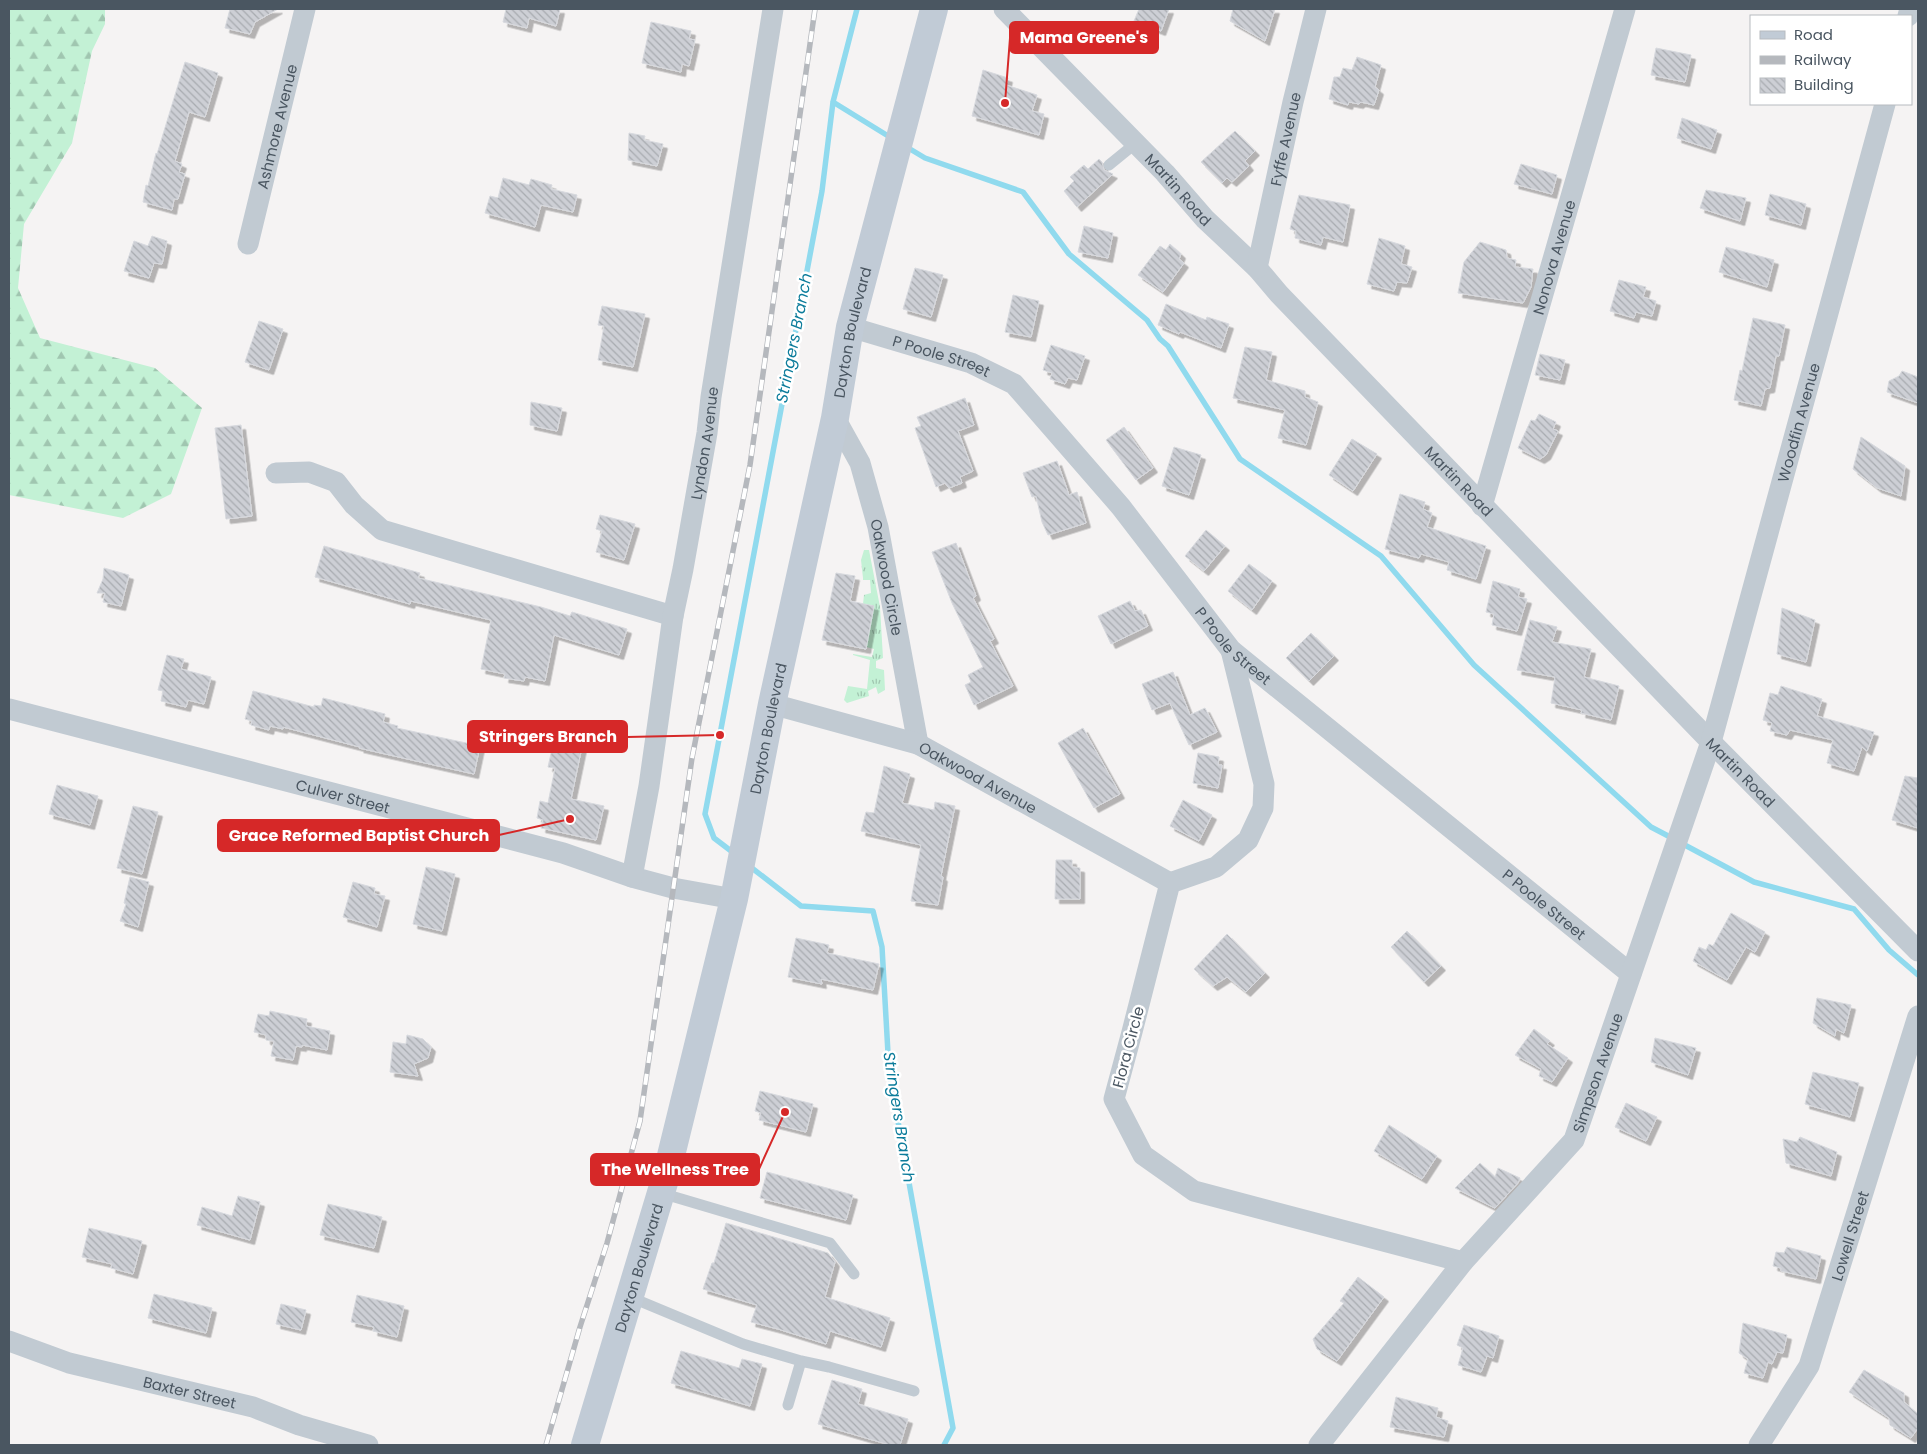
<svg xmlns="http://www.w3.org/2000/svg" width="1927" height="1454" viewBox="0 0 1927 1454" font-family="Poppins,sans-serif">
<defs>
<pattern id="grass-tufts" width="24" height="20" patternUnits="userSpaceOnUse" patternTransform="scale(1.25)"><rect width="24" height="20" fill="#c3f1d5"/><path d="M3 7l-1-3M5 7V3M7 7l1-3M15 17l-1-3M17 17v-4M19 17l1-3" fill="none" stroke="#a0c6b0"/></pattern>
<pattern id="forest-firs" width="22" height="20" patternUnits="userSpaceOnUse" patternTransform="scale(1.25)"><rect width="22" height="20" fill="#c3f1d5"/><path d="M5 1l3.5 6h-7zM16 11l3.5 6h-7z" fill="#a0c6b0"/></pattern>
<pattern id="building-back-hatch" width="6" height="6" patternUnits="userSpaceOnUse" patternTransform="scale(1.25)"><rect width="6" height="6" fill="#cdcfd5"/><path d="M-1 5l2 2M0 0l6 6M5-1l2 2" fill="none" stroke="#a8abb0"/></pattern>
<filter id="shadow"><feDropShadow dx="4.5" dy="4.5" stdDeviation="0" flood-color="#0004"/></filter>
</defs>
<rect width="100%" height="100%" fill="#f5f3f3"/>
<path fill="url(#grass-tufts)" d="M864,550H869L880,607L883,658L876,661V668L884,670L885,690L878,694L876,687L868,691L869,696L847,703L844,700L848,686L867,689L870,660L853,655V654L872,657L874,649L866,647L874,606L863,604L864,595L871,593L870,580H863V578L861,560Z"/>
<path fill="url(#forest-firs)" d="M9,9H105V24L92,51L72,143L24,224L18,288L40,338L155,368L202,408L171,494L123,518L9,495Z"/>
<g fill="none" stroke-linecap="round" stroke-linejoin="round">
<path stroke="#90daee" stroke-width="5.5" d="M833,102L893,139
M905,146L925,158L1023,192L1069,254L1147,320L1160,339L1168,346L1240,459L1381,556L1474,665L1651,827L1672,838
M1681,843L1754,882L1854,909L1889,950L1918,975
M735,854L714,838L705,814L822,191L833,102L857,9
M748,865L801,906L873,911L882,947L889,1071L953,1428L944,1445"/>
</g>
<path fill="url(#building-back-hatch)" stroke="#d7d9de" filter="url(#shadow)" d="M230,9H278L255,22L250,34L225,28Z
M506,9H560L556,26L529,18L527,28L503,22Z
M1139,9H1169L1161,31L1134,21Z
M1233,9H1275L1265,41L1230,21Z
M651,22L691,31L689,39L695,40L689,66L682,64L681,72L642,63Z
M1656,48L1691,55L1685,82L1651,75Z
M1357,57L1381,65L1375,87L1379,90L1374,105L1361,102L1359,104L1349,102L1348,105L1329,99L1334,77H1340L1343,68L1352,70Z
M185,62L218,73L205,117L189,112L175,161L182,164L179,172L185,174L178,199H174L172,210L143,202L146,185L148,186L156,153L157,154Z
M983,70L1008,78L1006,85L1037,95L1032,111L1044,114L1039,135L972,116Z
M1682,118L1717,130L1711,149L1677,138Z
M1235,131L1255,151L1245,161L1249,166L1232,182L1227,178L1222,183L1201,162Z
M629,133L645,136L644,140L663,144L657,166L628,160Z
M1099,159L1102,162L1104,170L1113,174L1077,207L1064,191L1074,181L1070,177L1084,165L1088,169Z
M1521,164L1557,175L1552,194L1514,184Z
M503,178L529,185L531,179L552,185L551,189L577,195L573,212L541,205L535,227L485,213L490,196L498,198Z
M1706,190L1746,198L1740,221L1700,208Z
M1770,194L1806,204L1801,225L1765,215Z
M1299,195L1350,205L1343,242L1323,237L1321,245L1295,238L1296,231L1290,229Z
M1084,226L1113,233L1108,258L1078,252Z
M152,236L167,241L162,264L154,263L149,278L124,271L134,241L148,246Z
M1379,238L1405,246L1401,264L1412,267L1407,283L1397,282L1394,291L1367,284Z
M1480,242L1506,250L1507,258L1516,260L1515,267L1533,269L1531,287L1523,303L1458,293L1464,262Z
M1170,244L1181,254L1179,259L1184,263L1163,292L1138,275L1160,246L1166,250Z
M1726,247L1774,260L1767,287L1719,272Z
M915,268L943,275L931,317L903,309Z
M1619,280L1646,287L1643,297L1656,301L1652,316L1636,312L1634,318L1610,311Z
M1013,295L1039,301L1031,337L1005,332Z
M1166,304L1206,320L1207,317L1229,324L1221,348L1180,332L1179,334L1158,325Z
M602,306L645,314L633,367L598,360L604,326L598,325Z
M1753,318L1785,325L1779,356H1776L1770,388L1765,389L1761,406L1734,400L1740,370L1742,371Z
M259,321L283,329L269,370L245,362Z
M1051,345L1085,356L1077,380L1068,378L1065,384L1050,379L1052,373L1043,370Z
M1245,347L1272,352L1266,380L1305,391V397L1318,402L1306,445L1278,438L1285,410L1233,398Z
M1540,354L1565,360L1560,380L1535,375Z
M1902,371L1918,377V403L1887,392L1889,381L1899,376Z
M965,398L974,425L958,431L973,471L960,477L962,483L949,488L945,483L936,487L915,428L921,426L917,417Z
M531,402L562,408L557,431L530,425Z
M1539,414L1556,422L1553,429L1558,431L1546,455L1540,459L1518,448L1531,420L1535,421Z
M241,425L252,516L226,519L215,428Z
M1124,427L1153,468L1136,480L1106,440Z
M1861,437L1905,466L1901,496L1877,488L1853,469Z
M1352,439L1377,454L1353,491L1329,475Z
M1174,447L1201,455L1189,495L1162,486Z
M1057,461L1069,495L1077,492L1086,523L1048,535L1042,522L1036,496L1032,497L1023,473Z
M1400,494L1425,502L1423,509L1432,513L1427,527L1486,546L1476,579L1447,570L1449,562L1421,554L1419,558L1385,549Z
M600,515L635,524L624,560L596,552L602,531L596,529Z
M1206,530L1225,546L1204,571L1185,556Z
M956,543L976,596L973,598L994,639L990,641L1013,686L974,705L965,685L971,682L968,675L983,667L952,603L932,552Z
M324,546L420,573L418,578L541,607L570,616L572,612L627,629L619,655L554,635L545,681L525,677L524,681L504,678L505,674L481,669L491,620L411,601L410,604L315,577Z
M1249,564L1272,581L1252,610L1228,591Z
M104,568L129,575L121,606L103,602L105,593H97L103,579Z
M836,573L855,576L850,601L874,606L866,649L822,640Z
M1493,581L1520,589L1518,597L1527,599L1517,631L1492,625L1494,614L1486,612Z
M1130,601L1135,611L1141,610L1148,626L1111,644L1098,616Z
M1782,608L1815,620L1806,662L1777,654Z
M1530,620L1557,627L1552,642L1591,649L1584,677L1619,686L1611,720L1581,713L1582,710L1551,703L1555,677L1517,670Z
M1311,633L1334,656L1309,681L1286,658Z
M167,655L184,659L181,669L211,677L204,704L188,700L186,707L161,701L163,691L158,690Z
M1173,672L1190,715L1205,708L1217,732L1189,745L1170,703L1152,710L1142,684Z
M1781,686L1822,699L1817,716L1874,732L1867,751L1862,747L1854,771L1827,763L1833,740L1790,730L1787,735L1770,731L1772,723L1763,720L1770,693L1778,695Z
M253,691L314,707V705L321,706L323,698L385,714L383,722L398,726L397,728L480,746L474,774L359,748L360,747L283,727V729L270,726L269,730L251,725L252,721L245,719Z
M1083,728L1120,794L1094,808L1058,743Z
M556,731L584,737L571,799L604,806L596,840L541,828L543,820L537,818L540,801L548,803L555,768L548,767Z
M1198,753L1219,757L1218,765H1222L1218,788L1193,783Z
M884,766L910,774L902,803L934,810L935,802L955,806L941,876L943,877L938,905L911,901L921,845L861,831L866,812L874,813Z
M1905,776L1918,778V828L1892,820Z
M57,785L98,796L90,825L49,814Z
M1183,800L1212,815L1199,841L1170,826Z
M133,806L158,812L142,874L117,868Z
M1056,860H1072V867L1080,868V899H1055Z
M426,867L455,874L442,931L413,924Z
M130,877L149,882L138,927L120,921L126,904L124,903Z
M353,882L375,888L374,894L385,896L377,927L343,917Z
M1731,913L1765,932L1755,952L1746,947L1727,980L1693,961L1699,947L1706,950L1709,944L1713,946Z
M1407,931L1441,966L1424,982L1391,947Z
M1227,934L1265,973L1246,992L1227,977L1213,986L1194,969Z
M796,938L829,945L827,953L879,964L873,990L821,979L822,984L788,977Z
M1817,998L1851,1005L1844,1033L1836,1029L1835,1036L1813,1023Z
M270,1011L307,1019L306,1026L330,1031L327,1050L302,1045V1047L296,1046L293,1060L271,1056L274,1041L266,1040V1035L254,1032L258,1014L269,1016Z
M1534,1029L1550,1041L1547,1044L1568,1058L1552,1082L1539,1076L1541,1069L1515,1055Z
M407,1035L423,1039L431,1047L428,1058L414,1064L418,1076L390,1072L393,1042L406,1044Z
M1655,1038L1696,1048L1688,1075L1651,1062Z
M1813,1072L1859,1083L1850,1117L1805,1104Z
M760,1091L813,1104L806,1132L759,1120L761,1113L755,1111Z
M1626,1103L1657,1117L1646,1141L1615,1127Z
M1389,1125L1437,1156L1422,1179L1374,1151Z
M1800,1137L1837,1152L1831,1176L1786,1163L1783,1139L1797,1142Z
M1480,1163L1495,1177L1498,1168L1520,1178L1518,1183L1495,1208L1455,1188Z
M767,1172L853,1195L846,1220L760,1198Z
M238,1196L260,1202L250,1240L197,1225L202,1207L232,1216Z
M328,1204L382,1217L374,1248L320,1235Z
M726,1223L828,1253L835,1262L825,1297L890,1318L881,1347L830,1331L826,1344L778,1329L751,1322L757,1305L703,1289L712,1263H714Z
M89,1228L142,1241L133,1274L111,1268L112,1264L82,1257Z
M1787,1247L1821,1256L1816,1279L1781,1271V1268L1773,1266L1776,1252L1784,1253Z
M1358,1277L1384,1297L1337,1361L1317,1349L1313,1339L1344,1303L1340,1301Z
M154,1294L212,1308L206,1333L148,1318Z
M357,1295L404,1306L397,1337L373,1331L374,1327L351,1322Z
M281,1304L306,1310L301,1330L276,1324Z
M1743,1323L1787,1335L1783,1353L1777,1352L1772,1364L1768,1362L1763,1378L1744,1373L1748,1359L1739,1353Z
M1464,1325L1499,1336L1493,1358L1487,1356L1481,1372L1458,1365L1463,1348L1457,1345Z
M681,1351L739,1368L742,1359L762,1364L750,1406L671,1383Z
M1864,1370L1904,1393V1402L1918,1414V1428L1911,1438L1890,1425L1889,1418L1849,1392Z
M832,1380L862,1389L858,1404L908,1419L900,1445H890L818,1424Z
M1396,1397L1438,1408L1436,1417L1448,1421L1444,1437L1390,1427Z"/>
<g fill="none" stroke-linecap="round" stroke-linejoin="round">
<path stroke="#c1cad2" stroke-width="11" d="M1109,165L1136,143
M661,1193L830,1243L854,1274
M630,1297L743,1344L801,1361L829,1367L914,1391
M788,1405L801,1361"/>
<g stroke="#c1cad2" stroke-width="21">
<path id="s1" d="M1004,9L1165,173L1205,219L1257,268L1279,294L1711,742L1918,951"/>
<path d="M1908,16L1910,9"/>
<path id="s2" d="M248,244L305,9"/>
<path id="s3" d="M1257,268L1293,102L1316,9"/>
<path id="s4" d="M850,327L971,363L1014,384L1121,507L1231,650L1631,974"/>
<path id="s5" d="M835,418L860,463L878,527L918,744"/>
<path d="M276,473L309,472L336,482L354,505L382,530L673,616"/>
<path id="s6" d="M1482,506L1625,9"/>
<path d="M1231,650L1264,784L1263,808L1248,840L1216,867L1170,883L1132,1032L1114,1099L1143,1155L1194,1191L1463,1262"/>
<path id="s7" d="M772,704L918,744L1170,883"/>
<path id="s8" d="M9,709L563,853L632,877L673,888L734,899"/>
<path id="s9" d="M632,877L649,786L673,616L683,569L707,433L711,397L773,9"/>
<path id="s10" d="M9,1341L69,1363L253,1407L299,1425L368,1445"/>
<path id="s11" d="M1319,1445L1463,1262L1574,1140L1711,742L1885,104"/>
<path id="s12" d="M1759,1445L1809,1366L1918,1016"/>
</g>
<path stroke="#c1cbd6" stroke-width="28" id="s13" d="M585,1445L666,1176L734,899L772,704L835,418L850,327L934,9"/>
<g stroke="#b5b8bd" stroke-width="5.5">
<path id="rail" d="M546,1445L580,1327L607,1243L640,1121L692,758L750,465L815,9"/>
</g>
<use href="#rail" stroke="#fff" stroke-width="4" stroke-dasharray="11" stroke-linecap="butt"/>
</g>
<g text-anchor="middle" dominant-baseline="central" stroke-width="5" stroke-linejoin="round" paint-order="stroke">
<g font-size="15" fill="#4a5661" stroke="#fff">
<text stroke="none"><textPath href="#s2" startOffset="121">Ashmore Avenue</textPath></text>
<text stroke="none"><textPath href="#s3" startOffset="132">Fyffe Avenue</textPath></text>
<text stroke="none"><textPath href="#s1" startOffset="251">Martin Road</textPath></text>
<text stroke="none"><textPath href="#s6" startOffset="259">Nonova Avenue</textPath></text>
<text stroke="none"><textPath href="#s13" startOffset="1145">Dayton Boulevard</textPath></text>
<text stroke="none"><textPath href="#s4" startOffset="96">P Poole Street</textPath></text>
<text stroke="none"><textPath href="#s11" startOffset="1150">Woodfin Avenue</textPath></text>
<text stroke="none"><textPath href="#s9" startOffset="440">Lyndon Avenue</textPath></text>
<text stroke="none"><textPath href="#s1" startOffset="656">Martin Road</textPath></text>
<text stroke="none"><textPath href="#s5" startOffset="169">Oakwood Circle</textPath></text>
<text stroke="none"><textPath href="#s4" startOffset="516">P Poole Street</textPath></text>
<text stroke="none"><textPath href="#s13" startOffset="740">Dayton Boulevard</textPath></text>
<text stroke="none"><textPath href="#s1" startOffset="1061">Martin Road</textPath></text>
<text stroke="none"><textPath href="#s7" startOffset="220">Oakwood Avenue</textPath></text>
<text stroke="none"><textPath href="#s8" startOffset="345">Culver Street</textPath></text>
<text stroke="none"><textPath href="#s4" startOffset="921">P Poole Street</textPath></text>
<text transform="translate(1128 1047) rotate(-75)">Flora Circle</text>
<text stroke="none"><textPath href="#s11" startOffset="469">Simpson Avenue</textPath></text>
<text stroke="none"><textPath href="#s12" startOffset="230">Lowell Street</textPath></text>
<text stroke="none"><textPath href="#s13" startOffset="185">Dayton Boulevard</textPath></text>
<text stroke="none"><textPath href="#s10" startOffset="188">Baxter Street</textPath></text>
</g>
<g font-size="16" font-style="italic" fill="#0c7c9b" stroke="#fff">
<text transform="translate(794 338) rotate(-79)">Stringers Branch</text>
<text transform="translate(899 1117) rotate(81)">Stringers Branch</text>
</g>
</g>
<path fill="none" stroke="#d62828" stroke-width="2" d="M1005 103L1010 38M720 735L627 737M570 819L499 835M785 1112L759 1169"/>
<g fill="#d62828" stroke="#fff" stroke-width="2">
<circle cx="1005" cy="103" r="5"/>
<circle cx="720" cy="735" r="5"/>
<circle cx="570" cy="819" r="5"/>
<circle cx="785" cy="1112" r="5"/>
</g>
<g fill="#d62828" stroke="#d62828" stroke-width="2">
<rect x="1010" y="22" width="148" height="31" rx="5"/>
<rect x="468" y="721" width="159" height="31" rx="5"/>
<rect x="218" y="820" width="281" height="31" rx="5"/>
<rect x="591" y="1154" width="168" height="31" rx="5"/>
</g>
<g font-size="16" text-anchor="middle" font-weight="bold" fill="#fff">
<text x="1084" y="43">Mama Greene's</text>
<text x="548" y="742">Stringers Branch</text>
<text x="359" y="841">Grace Reformed Baptist Church</text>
<text x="675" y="1175">The Wellness Tree</text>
</g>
<rect width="1927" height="1454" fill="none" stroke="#4a5661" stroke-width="20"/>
<rect x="1750" y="15" width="162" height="90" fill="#ffffff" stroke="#b7bbc0"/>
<rect x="1760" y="31" width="25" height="8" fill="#c1cbd6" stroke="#b7bbc0"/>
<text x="1794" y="40" font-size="15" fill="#4a5661">Road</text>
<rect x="1760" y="56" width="25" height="8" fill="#b5b8bd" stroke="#b7bbc0"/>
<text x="1794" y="65" font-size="15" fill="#4a5661">Railway</text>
<rect x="1760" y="78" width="25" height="15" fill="url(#building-back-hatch)" stroke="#b7bbc0"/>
<text x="1794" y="90" font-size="15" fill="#4a5661">Building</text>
</svg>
